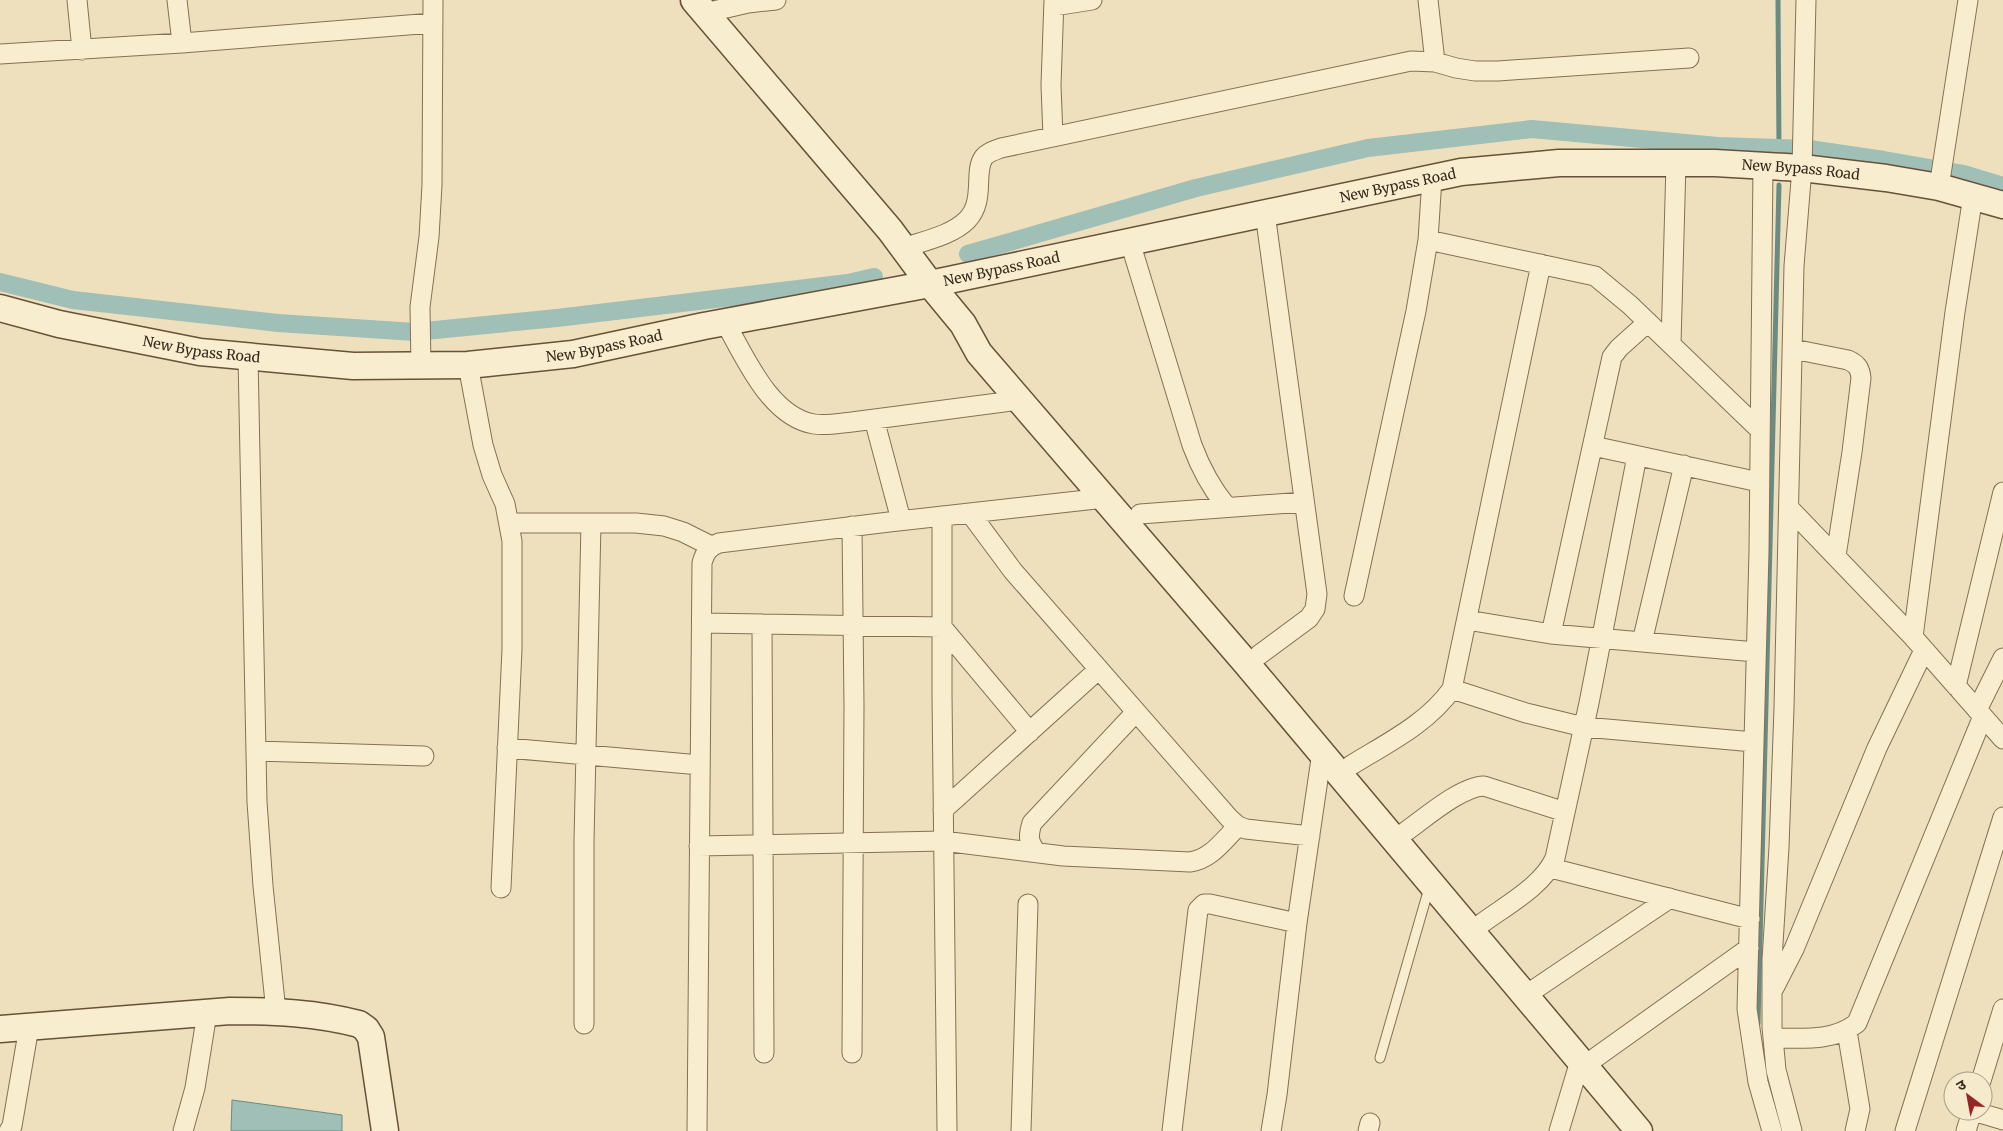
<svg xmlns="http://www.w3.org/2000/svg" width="2003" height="1131" viewBox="0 0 2003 1131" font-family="Merriweather,'Noto Sans Devanagari',serif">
<rect width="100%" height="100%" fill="#eee0bc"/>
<path fill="#a0bfb6" stroke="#688c84" d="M232,1100L342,1115V1131H231Z"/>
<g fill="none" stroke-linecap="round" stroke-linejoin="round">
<path stroke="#688c84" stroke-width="5" d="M1778,0L1779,153
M1758,1024L1779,185"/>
<path stroke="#a0bfb6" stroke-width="18" d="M968,254L1196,188L1368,148L1532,129L1718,146L1809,149L1884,160L1964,174L2003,186
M0,282L73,300L278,323L415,332L557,318L848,283L874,277"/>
<g stroke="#857056" stroke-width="11">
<path id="lane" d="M1380,1058L1429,888"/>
</g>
<g stroke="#857056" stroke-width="21">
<path id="street" d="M77,0L82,50
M177,0L182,43
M1428,0L1435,62
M1054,6L1092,0
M705,13L748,3L776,0
M0,54L182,43L433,23
M1053,137L1051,85L1054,0
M1763,166L1759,551L1747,1009L1758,1082L1772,1131
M1939,187L1968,0
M1428,240L1595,276L1630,305L1760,430
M1130,242L1192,445C1201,469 1211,488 1227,507
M903,248C923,241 951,236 967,220C986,201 973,171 984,157C988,152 996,150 1001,148L1411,61L1435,62L1456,68L1475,71H1498L1689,58
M725,322C745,357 770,417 814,424C827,426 840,423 852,422L1020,400
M1671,344L1676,163
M1793,349L1848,360C1857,364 1860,368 1861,378L1852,452L1836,556
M248,357L257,802L263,886L276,1012
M468,365L483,445L492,475L505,504L512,541V649L501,888
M421,366L420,307L429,237L432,185L433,0
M874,419L901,520
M1593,446L1759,482
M1790,509L1913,637L2003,739
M970,513L1013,571L1229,818L1238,826L1246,829L1310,836
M1140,514L1304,502
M942,516V695L947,1131
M509,523H636L664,526L683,532L711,546
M852,526L854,706L852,1053
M1354,596L1416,311L1428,240L1432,178
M1467,620L1551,634L1756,652
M702,623L942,627L1030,732
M762,624L764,1053
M1551,634L1612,357L1619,348L1648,322
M1913,637L1955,312L1973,196
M1642,642L1684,465
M1259,655L1309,618L1315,609L1317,594L1265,213
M1956,686L2003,492
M1452,689L1526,713L1584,727L1754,742
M1977,710L2003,658
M507,748L700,765
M256,751L424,756
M1350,766C1387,743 1427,724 1452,689L1541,264
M943,810L1099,669
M1405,832C1425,818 1460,787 1484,786L1565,812
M699,846L943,841L1063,856L1190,862C1211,859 1223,841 1238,826
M1037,853C1028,842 1028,836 1032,823L1136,712
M1551,868L1750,919
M1481,924C1505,906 1543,886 1555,858L1589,703L1637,456
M1774,988L1794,949L1877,748L1924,650
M1535,989L1670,898
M584,1024V841L591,523
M1847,1031L1860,1109L1855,1131
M1773,1038C1802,1038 1833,1042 1857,1023L1983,716
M1595,1058L1749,948
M1981,1081L2003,1009
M1973,1111L2003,1120
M9,1131L12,1126L29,1027
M183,1131L195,1088L207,1013
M697,1131L702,563C705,552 709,547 719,543L889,522L1105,498
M1021,1131L1028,904
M1172,1131L1198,910L1204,904H1210L1297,923
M1271,1131L1277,1095L1297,923L1322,752
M1368,1131L1370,1123
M1559,1131L1580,1061
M1792,1131L1776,1070L1772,1027V960L1779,847L1784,708L1794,266L1802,168L1806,0
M1905,1131L2003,817
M1966,1131L1972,1111"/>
</g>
<g stroke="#675139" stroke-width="29">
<g id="secondary">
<path d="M694,0L890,230L930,284L963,324L979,353L1246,663L1639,1131"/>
<path id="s1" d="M0,308L59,324L200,352L353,366L468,365L573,354L704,326L930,284L1461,172L1559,163H1715L1802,168L1886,178L1939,187L2003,205"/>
<path d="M0,1029L230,1011C274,1011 317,1013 359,1024L366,1029L371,1037L385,1131"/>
</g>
</g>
<use href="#lane" stroke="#f9edcf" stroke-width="9"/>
<use href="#street" stroke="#f9edcf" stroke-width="19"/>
<use href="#secondary" stroke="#f9edcf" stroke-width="26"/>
</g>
<g text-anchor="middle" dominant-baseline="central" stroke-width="5" stroke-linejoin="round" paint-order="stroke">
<g font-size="14" fill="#34281b" stroke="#f5eacc">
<text stroke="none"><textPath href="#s1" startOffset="1826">New Bypass Road</textPath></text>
<text stroke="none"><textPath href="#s1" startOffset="1421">New Bypass Road</textPath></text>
<text stroke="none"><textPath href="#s1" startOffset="1016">New Bypass Road</textPath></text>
<text stroke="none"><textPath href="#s1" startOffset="611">New Bypass Road</textPath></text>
<text stroke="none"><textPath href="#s1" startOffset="206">New Bypass Road</textPath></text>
</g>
</g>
<g transform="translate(1968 1096) rotate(328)"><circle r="24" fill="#f5eacc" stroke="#a89c85"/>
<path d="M0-4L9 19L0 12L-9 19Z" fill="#942726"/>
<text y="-8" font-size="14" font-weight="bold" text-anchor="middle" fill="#34281b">उ</text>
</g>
</svg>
